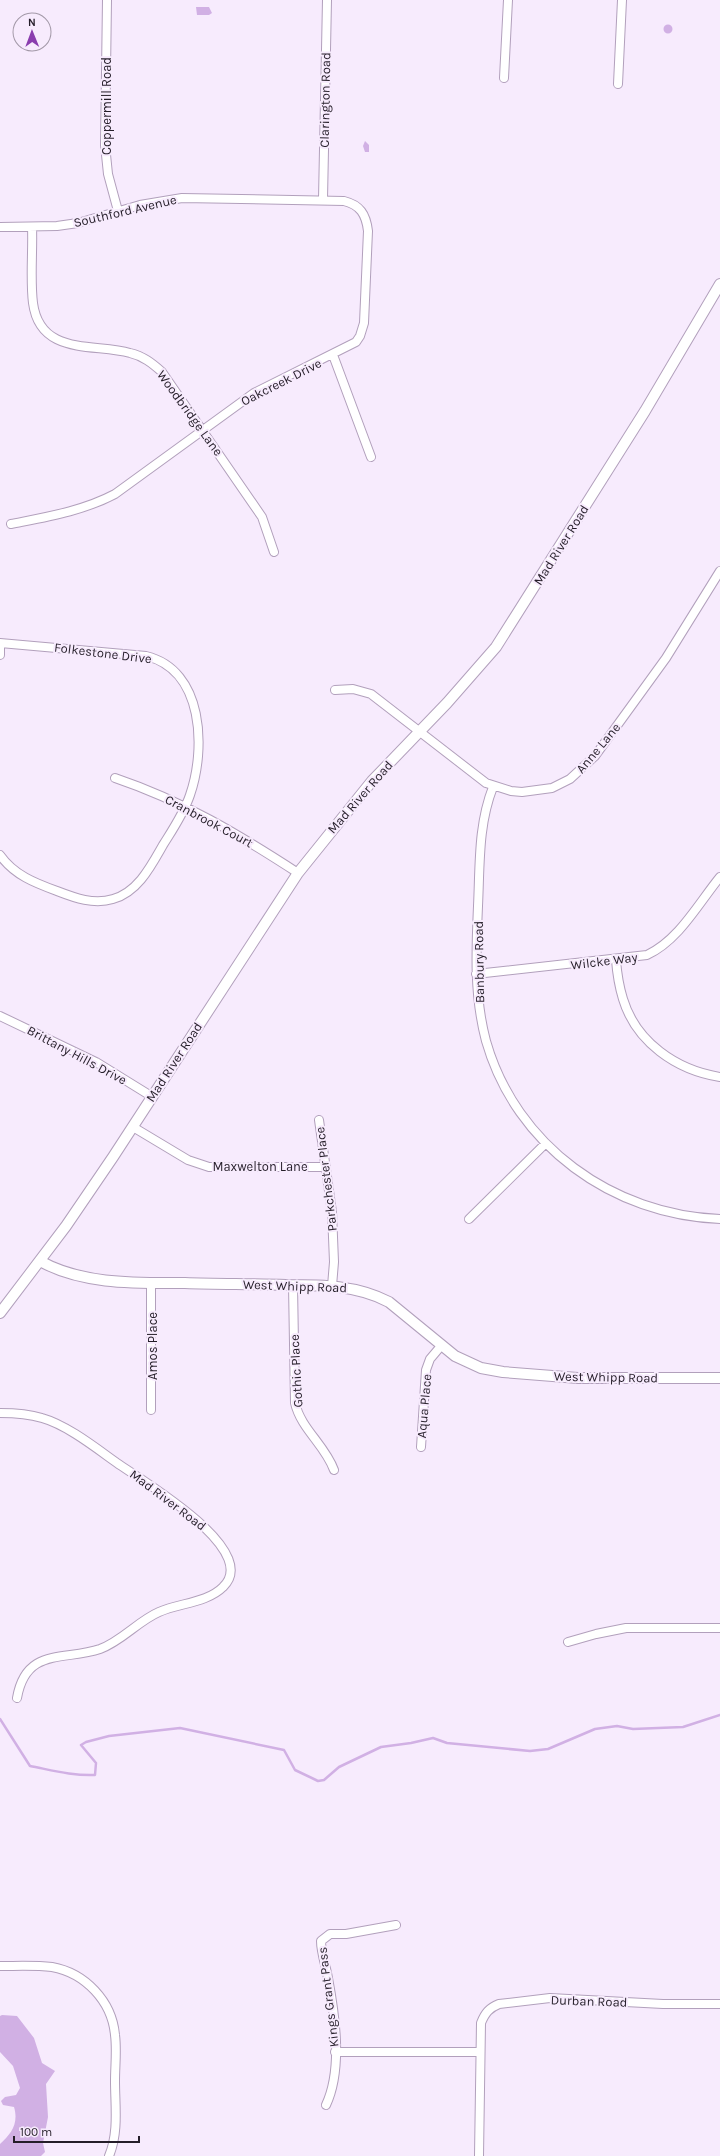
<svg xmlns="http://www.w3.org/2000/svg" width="720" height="2156" viewBox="0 0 720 2156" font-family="Karla,sans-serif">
<rect width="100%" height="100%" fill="#f7ebfd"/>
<path fill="#d1b0e4" d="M196,7H209L212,13L209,15H197Z
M663.5 29a4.5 4.5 0 1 1 9 0a4.5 4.5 0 1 1-9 0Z
M365,141L369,145V152H365L363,146Z
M2,2015L17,2016L34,2038L42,2063L55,2071L46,2084L48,2117L43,2143L45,2152L41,2156H0V2144C11,2134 19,2124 14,2107L3,2105L1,2101L5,2097L16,2095L20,2088L13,2066L0,2052V2016Z"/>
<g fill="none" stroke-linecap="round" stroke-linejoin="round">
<path stroke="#d1b0e4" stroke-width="2.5" d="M0,1719L30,1766C51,1770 73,1776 95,1775L96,1763L81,1745L86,1742L109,1736L180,1728L284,1750L295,1770L318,1781L324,1780L339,1767L381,1747L411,1743L433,1738L447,1743L530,1751L548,1749L595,1729L617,1726L633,1729L683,1727L720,1715"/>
<g stroke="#b2a0bc" stroke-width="10">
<path id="minor" d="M107,0L105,145L108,174L118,211
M504,78L508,0
M618,84L622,0
M323,199L327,0
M0,227L57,226L78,223L140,205L182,198L344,201C360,205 366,214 368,231L364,323L360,336L356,342L254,393L115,494C83,511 46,517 11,524
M32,227C33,251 30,279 33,303C40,356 94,343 130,353C143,356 152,363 162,372L262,517L274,552
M333,355L371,457
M0,643L146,656C204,670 206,749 190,795C184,813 173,829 163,845C151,866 138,892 113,899C94,905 75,898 57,891C35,883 14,875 0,855
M0,655V643
M335,690L353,689L371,694L486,783L511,791L522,792L552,788L570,779L595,756L666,658L720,571
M115,778C183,801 238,834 298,873
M493,787C478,825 480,865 478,906C476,951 474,996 486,1041C516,1146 613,1215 720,1219
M616,960C617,973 619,986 623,999C636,1042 676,1070 720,1077
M476,974L647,955C679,940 698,904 720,877
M0,1016L96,1062L151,1096
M319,1120L332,1212L334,1262L332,1286
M133,1127L188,1160L209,1167H326
M469,1219L545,1144
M151,1283V1410
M293,1285L295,1403C301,1429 325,1445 334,1470
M0,1413C14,1413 29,1414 42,1418C67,1425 96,1448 117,1463C141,1480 262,1550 223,1587C207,1603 179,1603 159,1612C138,1621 122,1641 100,1649C64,1661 26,1647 17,1698
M421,1447L426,1370L430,1359L441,1346
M568,1642L596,1634L626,1628H720
M0,1966C17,1966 35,1965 52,1967C85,1973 112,2001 115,2035C117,2050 115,2066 115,2081C115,2106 119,2132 109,2156
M335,2052H480
M326,2105C343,2069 335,2015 328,1978C326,1966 321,1953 321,1941L330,1934H346L396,1925
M479,2156L481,2023C485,2013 489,2008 499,2004L550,1998L663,2004H720"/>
</g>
<g stroke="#b2a0bc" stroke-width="12">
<path id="tertiary" d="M40,1261C83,1285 137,1283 185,1283C219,1284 252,1284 286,1285C322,1285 357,1285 389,1302L455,1356L481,1368L503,1372L578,1378H720
M0,1313L66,1226L113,1157L298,873L372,781L447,703L496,647L645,411L720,284"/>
</g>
<use href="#minor" stroke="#fff" stroke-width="8"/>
<use href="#tertiary" stroke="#fff" stroke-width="10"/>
</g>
<g text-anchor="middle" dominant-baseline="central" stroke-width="4" stroke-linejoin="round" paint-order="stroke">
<g font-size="13" fill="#251e29" stroke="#f7ebfd">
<text transform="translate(325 100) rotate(-89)">Clarington Road</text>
<text transform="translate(106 106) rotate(-90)">Coppermill Road</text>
<text transform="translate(125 211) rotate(-13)">Southford Avenue</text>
<text transform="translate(281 382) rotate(-27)">Oakcreek Drive</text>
<text transform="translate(190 413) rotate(54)">Woodbridge Lane</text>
<text transform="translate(561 545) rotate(-58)">Mad River Road</text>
<text transform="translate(103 653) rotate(7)">Folkestone Drive</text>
<text transform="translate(598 748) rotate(-50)">Anne Lane</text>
<text transform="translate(360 797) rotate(-49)">Mad River Road</text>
<text transform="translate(209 821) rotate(28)">Cranbrook Court</text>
<text transform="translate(604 961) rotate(-7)">Wilcke Way</text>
<text transform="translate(479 962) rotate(-91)">Banbury Road</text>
<text transform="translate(77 1055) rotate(28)">Brittany Hills Drive</text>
<text transform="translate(174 1062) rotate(-57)">Mad River Road</text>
<text x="260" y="1166">Maxwelton Lane</text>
<text transform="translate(326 1179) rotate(-97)">Parkchester Place</text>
<text transform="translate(295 1286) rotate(2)">West Whipp Road</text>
<text transform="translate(152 1346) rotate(-90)">Amos Place</text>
<text transform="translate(296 1371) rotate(-93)">Gothic Place</text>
<text transform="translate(606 1377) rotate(1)">West Whipp Road</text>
<text transform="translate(424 1406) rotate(-85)">Aqua Place</text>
<text transform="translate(168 1500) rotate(37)">Mad River Road</text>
<text transform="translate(328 1997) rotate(-97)">Kings Grant Pass</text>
<text transform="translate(589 2001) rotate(2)">Durban Road</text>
</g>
</g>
<g transform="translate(32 32) rotate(359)"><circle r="19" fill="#f7ebfd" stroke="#a399a8"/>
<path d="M0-3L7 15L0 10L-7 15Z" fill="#8a3dae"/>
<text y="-6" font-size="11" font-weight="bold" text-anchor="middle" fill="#251e29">N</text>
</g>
<path d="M14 2136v6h125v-6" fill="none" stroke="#251e29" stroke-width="2"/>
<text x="20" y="2136" font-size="12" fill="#251e29" stroke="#f7ebfd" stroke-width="3" paint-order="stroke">100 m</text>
</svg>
